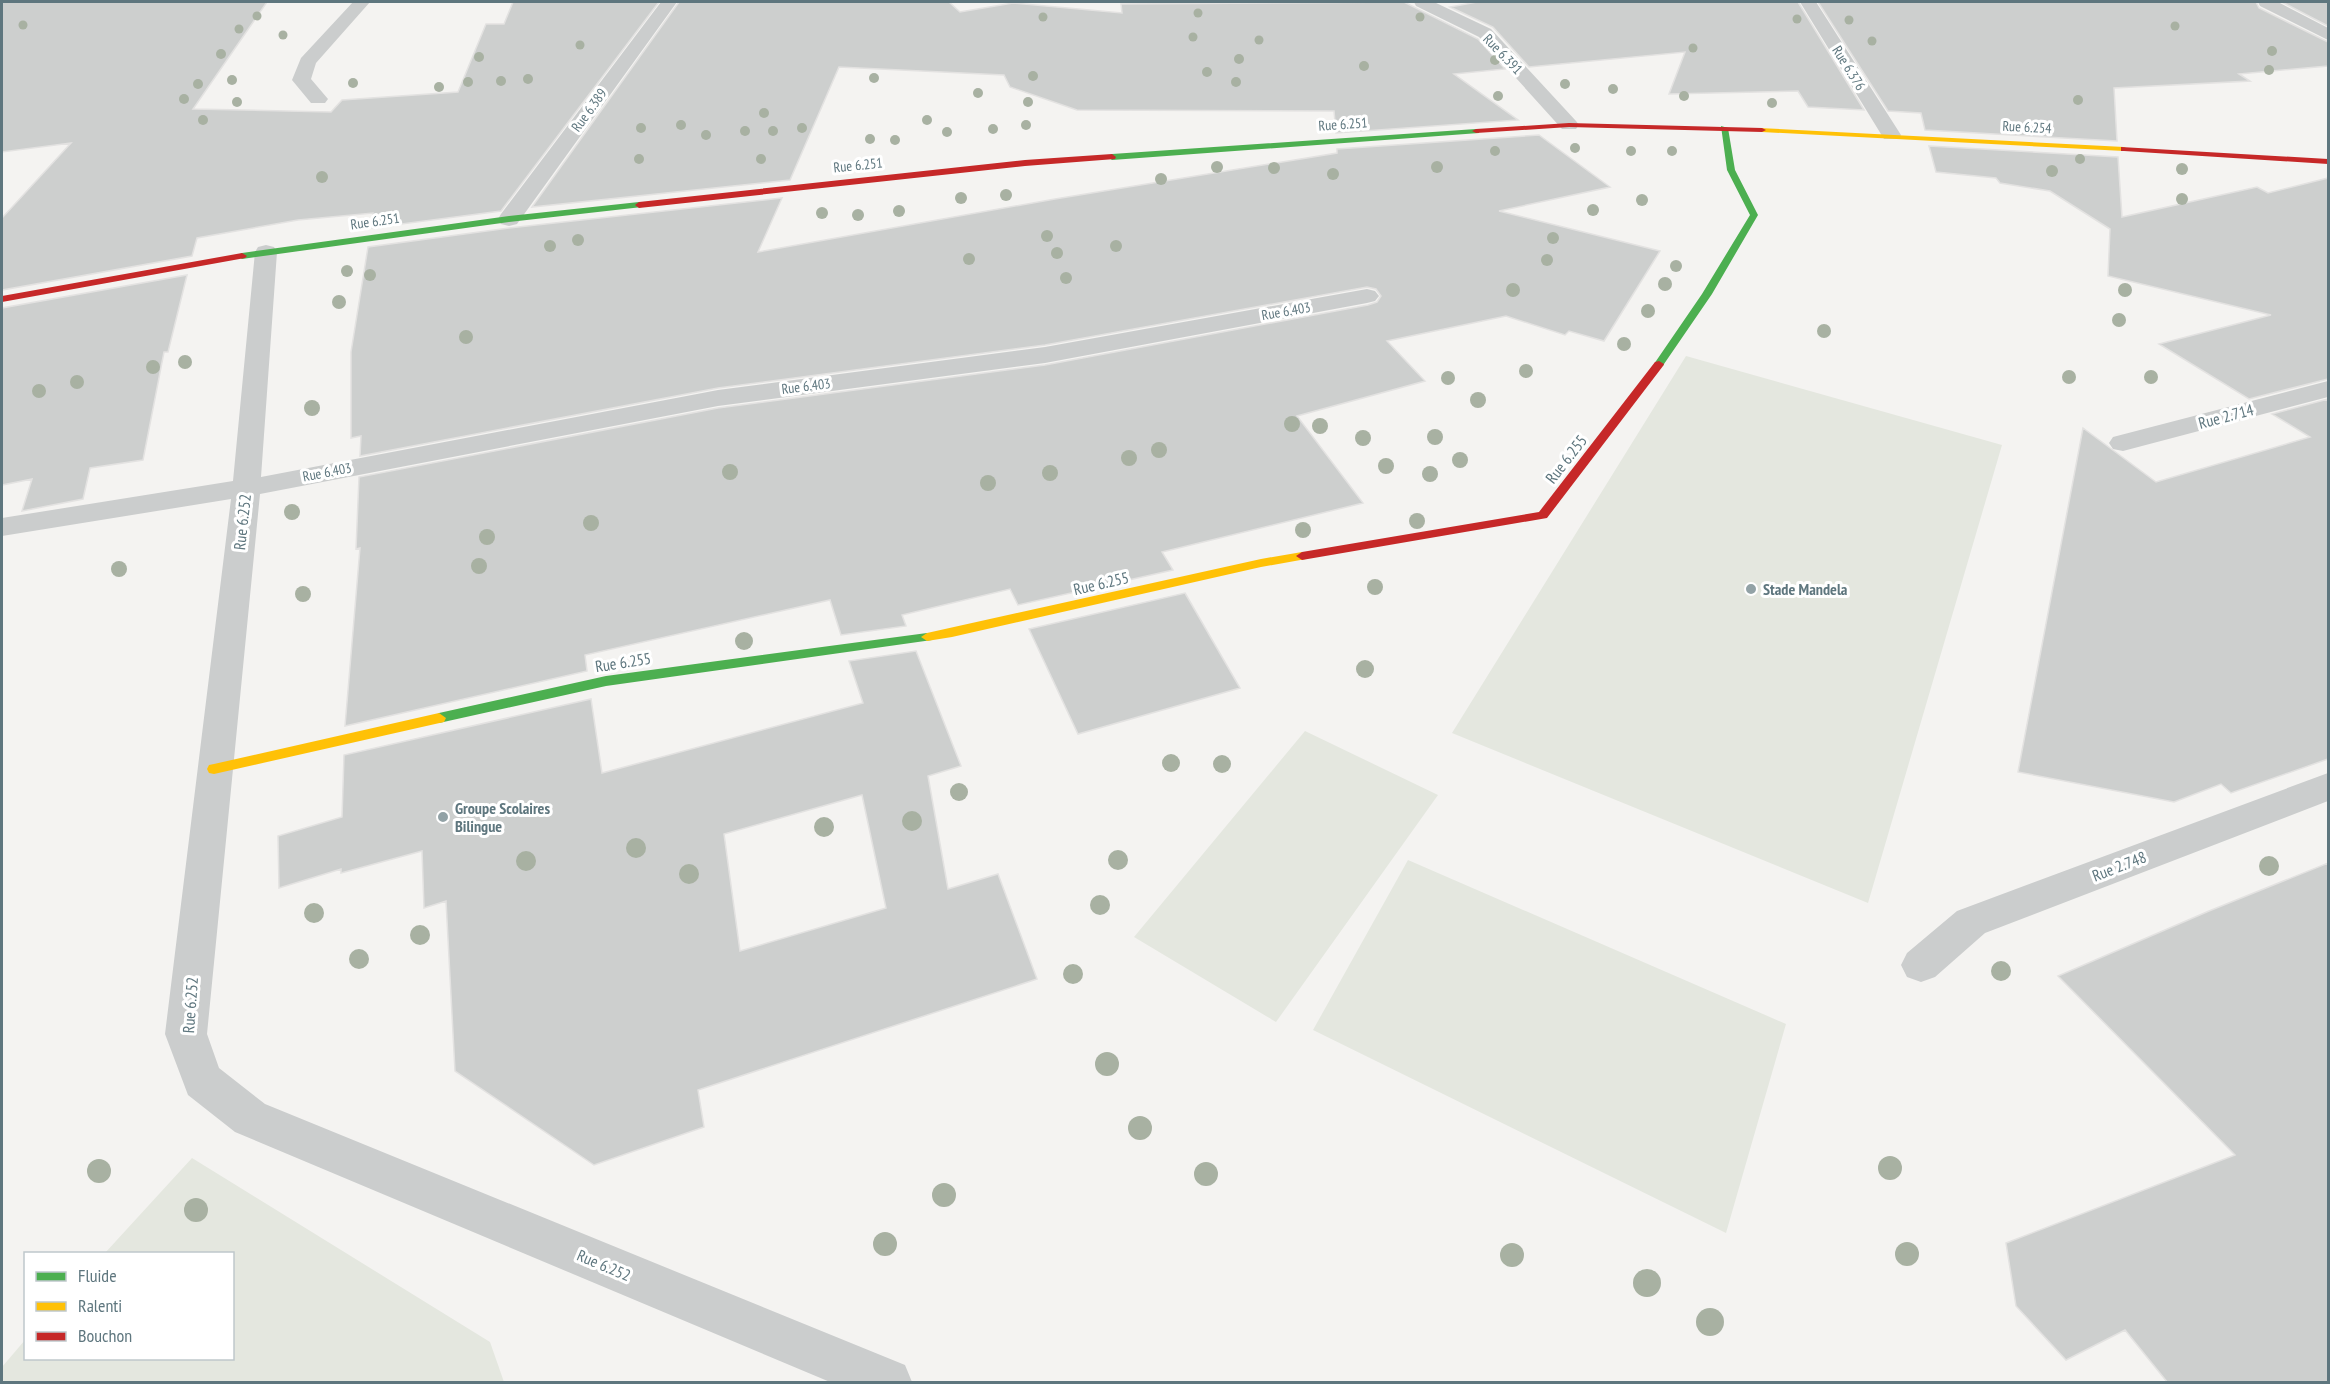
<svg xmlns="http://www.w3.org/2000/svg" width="2330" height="1384" viewBox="0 0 2330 1384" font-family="'PT Sans Narrow',sans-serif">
<rect width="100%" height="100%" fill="#f4f3f1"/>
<path fill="#e4e7df" d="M1686,356L2002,445L1868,903L1452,733Z
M1305,731L1438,795L1276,1022L1134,937Z
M1408,860L1786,1024L1726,1233L1313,1030Z
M192,1158L490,1342L504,1382H2V1367L25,1340L26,1358H232V1254L105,1253Z"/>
<path fill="#cdcfce" stroke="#e3e2e1" stroke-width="1.5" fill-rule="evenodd" d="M2,2H267L193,109L331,112L342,100L458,92L486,24H504L513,2H659L501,211L371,228L373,213L298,220L197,238L192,256L2,290V218L71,143L2,152Z
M679,2H949L960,12L1013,3L1122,13L1121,4L1404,2L1478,39L1505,69L1454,74L1518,120L1336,133L1334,111L1077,110L1010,87L1004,75L839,67L790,180L532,207Z
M1477,2H1798L1864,110L1808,107L1798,91L1669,94L1685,52L1529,67L1493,27L1450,7Z
M1818,2H2256L2259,8L2328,42V66L2239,74L2250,81L2114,88L2117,141L1925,130L1921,113L1888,111Z
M2282,2H2328V26Z
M1539,135L1610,187L1499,211L1660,251L1604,341L1569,331L1565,335L1506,316L1387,341L1425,381L1297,416L1363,503L1162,552L1173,570L1018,605L1010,589L902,615L906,626L841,635L830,600L585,655L587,671L345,726L360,548L356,549L359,477L718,408L1045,365L1368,305L1377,302L1381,296L1376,289L1367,287L1045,345L718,388L360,456L361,436L351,438V352L368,247L509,228L782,198L758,252L1055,199L1337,153V149Z
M1929,146L2118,157L2122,217L2257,187L2268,193L2328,178V379L2249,399L2159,344L2271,315L2108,276L2110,229L2050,191L2000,183L1996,178L1936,172Z
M187,275L168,352H164L143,460L90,468L83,499L22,511L32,479L2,485V308Z
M2328,399V759L2231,793L2221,784L2174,802L2018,772L2083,428L2156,482L2310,437L2272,414Z
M1185,593L1240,688L1078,734L1029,629Z
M916,651L961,766L928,776L948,889L998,874L1037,979L698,1090L704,1127L594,1165L455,1071L446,901L424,908L422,851L341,873V869L279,888L278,836L342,817L344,755L591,699L602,773L863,703L849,661ZM862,795L886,908L740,951L724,834Z
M2328,863V1383H2168L2125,1330L2066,1360L2016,1306L2006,1243L2235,1155L2058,976L2209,911Z"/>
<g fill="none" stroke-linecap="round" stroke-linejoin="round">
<path fill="#cbcdcd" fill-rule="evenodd" d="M353,2H370L316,63L311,79L328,99L325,103H311L292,80L301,58Z
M661,2H677L517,224L509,226L501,224L498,219L501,214Z
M1414,2H1434L1491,29L1576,121L1579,125L1576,129H1562L1479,37L1416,6Z
M1800,2H1816L1901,135L1898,139H1884Z
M2258,2H2278L2328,28V40L2260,6Z
M266,245L274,247L277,252L261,477L718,390L1045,347L1367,289L1375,291L1379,296L1375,301L1367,303L1045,363L718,406L260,494L207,1034L219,1068L265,1104L905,1365L912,1382H830L235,1132L188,1095L165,1034L231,499L2,536V518L233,481L255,252L258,247Z
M2328,381V397L2123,451L2113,449L2109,443L2113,437Z
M2328,773V801L1985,933L1935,977L1921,982L1907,977L1901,965L1907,953L1957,911Z"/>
<path fill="#4caf50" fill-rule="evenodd" d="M1721,126L1728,128L1735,170L1758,215L1712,294L1664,364L1663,366H1655L1654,364L1702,294L1750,215L1727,170Z
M1476,129H1479V133L1112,160L1108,157L1112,154Z
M639,202L642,203V207L509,222L242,259L237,256L242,253L509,216Z
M927,633L932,634L933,637L932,640L606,686L439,723L432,718L439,713L606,676Z"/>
<path fill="#ffc107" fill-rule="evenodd" d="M1759,128L2124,147L2128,149L2124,151L1762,132L1758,130Z
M1302,552L1306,553L1308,556L1306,559L1261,567L952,637L927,641L921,637L927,633L1261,559Z
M439,713L446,718L444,722L214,774L209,773L207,769L209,765L214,764Z"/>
<path fill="#c62828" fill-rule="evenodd" d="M1569,123L1762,128L1766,130L1762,132L1569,127L1476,133L1472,131L1476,129Z
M2121,147L2328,159V164L2124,151H2121Z
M1112,154L1116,157L1115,159L1025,166L639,208L635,205L639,202L1025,160Z
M242,253L247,256L245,258L2,302V296Z
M1659,361L1664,364L1663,366L1547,518L1302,560L1296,556L1302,552L1539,512L1655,362Z"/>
</g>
<g fill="#a8b1a2">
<circle cx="1198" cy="13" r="4.5"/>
<circle cx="257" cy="16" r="4.5"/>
<circle cx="1043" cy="17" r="4.5"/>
<circle cx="1420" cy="17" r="4.5"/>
<circle cx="1797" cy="19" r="4.5"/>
<circle cx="1849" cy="20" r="4.5"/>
<circle cx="23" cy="25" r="4.5"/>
<circle cx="2175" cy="26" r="4.5"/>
<circle cx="239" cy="29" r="4.5"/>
<circle cx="283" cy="35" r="4.5"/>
<circle cx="1193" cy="37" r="4.5"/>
<circle cx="1259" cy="40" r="4.5"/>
<circle cx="1872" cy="41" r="4.5"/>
<circle cx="580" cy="45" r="4.5"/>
<circle cx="1693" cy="48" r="4.5"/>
<circle cx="2272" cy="51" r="5"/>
<circle cx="221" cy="54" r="5"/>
<circle cx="479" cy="57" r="5"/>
<circle cx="1239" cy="59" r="5"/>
<circle cx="1495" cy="60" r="5"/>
<circle cx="1364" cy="66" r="5"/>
<circle cx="2269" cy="70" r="5"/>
<circle cx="1207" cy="72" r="5"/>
<circle cx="1033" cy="76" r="5"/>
<circle cx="874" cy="78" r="5"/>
<circle cx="528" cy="79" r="5"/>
<circle cx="232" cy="80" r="5"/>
<circle cx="501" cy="81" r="5"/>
<circle cx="468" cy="82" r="5"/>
<circle cx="1236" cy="82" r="5"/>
<circle cx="353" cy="83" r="5"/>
<circle cx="198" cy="84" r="5"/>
<circle cx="1565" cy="84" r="5"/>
<circle cx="439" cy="87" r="5"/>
<circle cx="1613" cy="89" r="5"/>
<circle cx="978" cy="93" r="5"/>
<circle cx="1498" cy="96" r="5"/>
<circle cx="1684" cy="96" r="5"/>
<circle cx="184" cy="99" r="5"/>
<circle cx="2078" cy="100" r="5"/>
<circle cx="237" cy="102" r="5"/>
<circle cx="1028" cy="102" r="5"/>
<circle cx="1772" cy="103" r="5"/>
<circle cx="764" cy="113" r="5"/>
<circle cx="203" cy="120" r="5"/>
<circle cx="927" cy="120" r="5"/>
<circle cx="681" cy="125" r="5"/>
<circle cx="1026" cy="125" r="5"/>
<circle cx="641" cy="128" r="5"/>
<circle cx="802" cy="128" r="5"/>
<circle cx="993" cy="129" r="5"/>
<circle cx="745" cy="131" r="5"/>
<circle cx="773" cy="131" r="5"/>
<circle cx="947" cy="132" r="5"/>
<circle cx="706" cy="135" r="5"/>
<circle cx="870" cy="139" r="5"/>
<circle cx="895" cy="140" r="5"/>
<circle cx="1575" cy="148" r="5"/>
<circle cx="1495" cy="151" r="5"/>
<circle cx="1631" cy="151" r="5"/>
<circle cx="1672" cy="151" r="5"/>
<circle cx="639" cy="159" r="5"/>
<circle cx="761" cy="159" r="5"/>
<circle cx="2080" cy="159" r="5"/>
<circle cx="1217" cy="167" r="6"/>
<circle cx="1437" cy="167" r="6"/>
<circle cx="1274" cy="168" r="6"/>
<circle cx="2182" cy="169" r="6"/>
<circle cx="2052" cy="171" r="6"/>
<circle cx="1333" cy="174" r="6"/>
<circle cx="322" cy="177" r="6"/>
<circle cx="1161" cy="179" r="6"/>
<circle cx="1006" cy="195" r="6"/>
<circle cx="961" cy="198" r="6"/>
<circle cx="2182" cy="199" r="6"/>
<circle cx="1642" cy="200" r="6"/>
<circle cx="1593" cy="210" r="6"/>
<circle cx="899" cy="211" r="6"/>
<circle cx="822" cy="213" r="6"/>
<circle cx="858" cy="215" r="6"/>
<circle cx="1047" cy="236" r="6"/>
<circle cx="1553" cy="238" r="6"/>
<circle cx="578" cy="240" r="6"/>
<circle cx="550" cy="246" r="6"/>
<circle cx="1116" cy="246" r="6"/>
<circle cx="1057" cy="253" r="6"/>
<circle cx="969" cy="259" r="6"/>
<circle cx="1547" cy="260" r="6"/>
<circle cx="1676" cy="266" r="6"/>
<circle cx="347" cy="271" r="6"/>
<circle cx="370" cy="275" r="6"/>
<circle cx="1066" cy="278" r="6"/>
<circle cx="1665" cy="284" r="7"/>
<circle cx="1513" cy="290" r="7"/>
<circle cx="2125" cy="290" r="7"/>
<circle cx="339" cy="302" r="7"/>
<circle cx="1648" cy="311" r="7"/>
<circle cx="2119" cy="320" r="7"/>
<circle cx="1824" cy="331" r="7"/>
<circle cx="466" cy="337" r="7"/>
<circle cx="1624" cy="344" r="7"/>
<circle cx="185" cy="362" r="7"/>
<circle cx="153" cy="367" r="7"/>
<circle cx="1526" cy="371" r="7"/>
<circle cx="2069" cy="377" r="7"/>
<circle cx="2151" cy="377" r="7"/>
<circle cx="1448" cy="378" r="7"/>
<circle cx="77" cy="382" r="7"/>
<circle cx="39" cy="391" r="7"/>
<circle cx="1478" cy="400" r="8"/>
<circle cx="312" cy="408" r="8"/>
<circle cx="1292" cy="424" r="8"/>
<circle cx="1320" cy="426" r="8"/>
<circle cx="1435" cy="437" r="8"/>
<circle cx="1363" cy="438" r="8"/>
<circle cx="1159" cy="450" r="8"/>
<circle cx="1129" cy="458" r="8"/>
<circle cx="1460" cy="460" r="8"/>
<circle cx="1386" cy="466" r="8"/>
<circle cx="730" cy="472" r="8"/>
<circle cx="1050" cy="473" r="8"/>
<circle cx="1430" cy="474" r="8"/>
<circle cx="988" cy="483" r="8"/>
<circle cx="292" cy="512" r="8"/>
<circle cx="1417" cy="521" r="8"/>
<circle cx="591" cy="523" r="8"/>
<circle cx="1303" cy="530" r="8"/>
<circle cx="487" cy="537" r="8"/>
<circle cx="479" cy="566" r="8"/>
<circle cx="119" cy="569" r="8"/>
<circle cx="1375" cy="587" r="8"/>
<circle cx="303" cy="594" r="8"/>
<circle cx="744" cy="641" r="9"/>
<circle cx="1365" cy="669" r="9"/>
<circle cx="1171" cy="763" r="9"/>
<circle cx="1222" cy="764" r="9"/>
<circle cx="959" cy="792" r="9"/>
<circle cx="912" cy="821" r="10"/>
<circle cx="824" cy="827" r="10"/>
<circle cx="636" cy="848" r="10"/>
<circle cx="1118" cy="860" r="10"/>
<circle cx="526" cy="861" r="10"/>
<circle cx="2269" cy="866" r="10"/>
<circle cx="689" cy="874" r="10"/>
<circle cx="1100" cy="905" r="10"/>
<circle cx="314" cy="913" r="10"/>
<circle cx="420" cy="935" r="10"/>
<circle cx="359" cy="959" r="10"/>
<circle cx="2001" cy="971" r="10"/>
<circle cx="1073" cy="974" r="10"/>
<circle cx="1107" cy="1064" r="12"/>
<circle cx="1140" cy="1128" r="12"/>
<circle cx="1890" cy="1168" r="12"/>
<circle cx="99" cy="1171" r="12"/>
<circle cx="1206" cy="1174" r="12"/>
<circle cx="944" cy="1195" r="12"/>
<circle cx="196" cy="1210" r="12"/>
<circle cx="885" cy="1244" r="12"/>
<circle cx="1907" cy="1254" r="12"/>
<circle cx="1512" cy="1255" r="12"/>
<circle cx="1647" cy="1283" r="14"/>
<circle cx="1710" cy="1322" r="14"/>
</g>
<g fill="#92a2a6" stroke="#fff" stroke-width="2">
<circle cx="1751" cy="589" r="6"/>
<circle cx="443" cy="817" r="6"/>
</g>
<g text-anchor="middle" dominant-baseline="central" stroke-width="6" stroke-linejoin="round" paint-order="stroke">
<g font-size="14" fill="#5e767e" stroke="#fff">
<text transform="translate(1503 54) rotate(46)">Rue 6.391</text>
<text transform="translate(1849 68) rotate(58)">Rue 6.376</text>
<text transform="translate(589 110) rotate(-54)">Rue 6.389</text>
<text transform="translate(1343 124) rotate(-4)">Rue 6.251</text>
<text transform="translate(2027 127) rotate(3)">Rue 6.254</text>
<text transform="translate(858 165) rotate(-6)">Rue 6.251</text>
<text transform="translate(375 221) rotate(-8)">Rue 6.251</text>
<text transform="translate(1286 311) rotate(-10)">Rue 6.403</text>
<text transform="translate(806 386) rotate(-7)">Rue 6.403</text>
<text transform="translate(327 472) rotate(-11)">Rue 6.403</text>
</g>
<g font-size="16" fill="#5e767e" stroke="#fff">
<text transform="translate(2226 416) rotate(-15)">Rue 2.714</text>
<text transform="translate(1566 459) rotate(-52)">Rue 6.255</text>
<text transform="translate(242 522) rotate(-84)">Rue 6.252</text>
<text transform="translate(1101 583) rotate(-13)">Rue 6.255</text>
<text transform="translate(623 662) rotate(-9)">Rue 6.255</text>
<text transform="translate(2119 866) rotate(-21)">Rue 2.748</text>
<text transform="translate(190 1005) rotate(-86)">Rue 6.252</text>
<text transform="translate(604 1265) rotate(23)">Rue 6.252</text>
</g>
<g font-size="16" font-weight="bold" fill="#5e767e" stroke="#fff" text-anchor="start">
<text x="1763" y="589">Stade Mandela</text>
<text x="455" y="808">Groupe Scolaires<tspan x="455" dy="18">Bilingue</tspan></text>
</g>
</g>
<rect width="2330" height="1384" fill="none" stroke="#5e767e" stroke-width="6"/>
<rect x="24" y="1252" width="210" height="108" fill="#ffffff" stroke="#bfc8cb" stroke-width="1.5"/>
<rect x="36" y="1272" width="30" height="9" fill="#4caf50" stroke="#bfc8cb" stroke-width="1.5"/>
<text x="78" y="1282" font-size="18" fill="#5e767e">Fluide</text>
<rect x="36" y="1302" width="30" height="9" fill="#ffc107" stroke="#bfc8cb" stroke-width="1.5"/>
<text x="78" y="1312" font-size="18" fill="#5e767e">Ralenti</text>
<rect x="36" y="1332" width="30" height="9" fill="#c62828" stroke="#bfc8cb" stroke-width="1.5"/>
<text x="78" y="1342" font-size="18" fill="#5e767e">Bouchon</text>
</svg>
